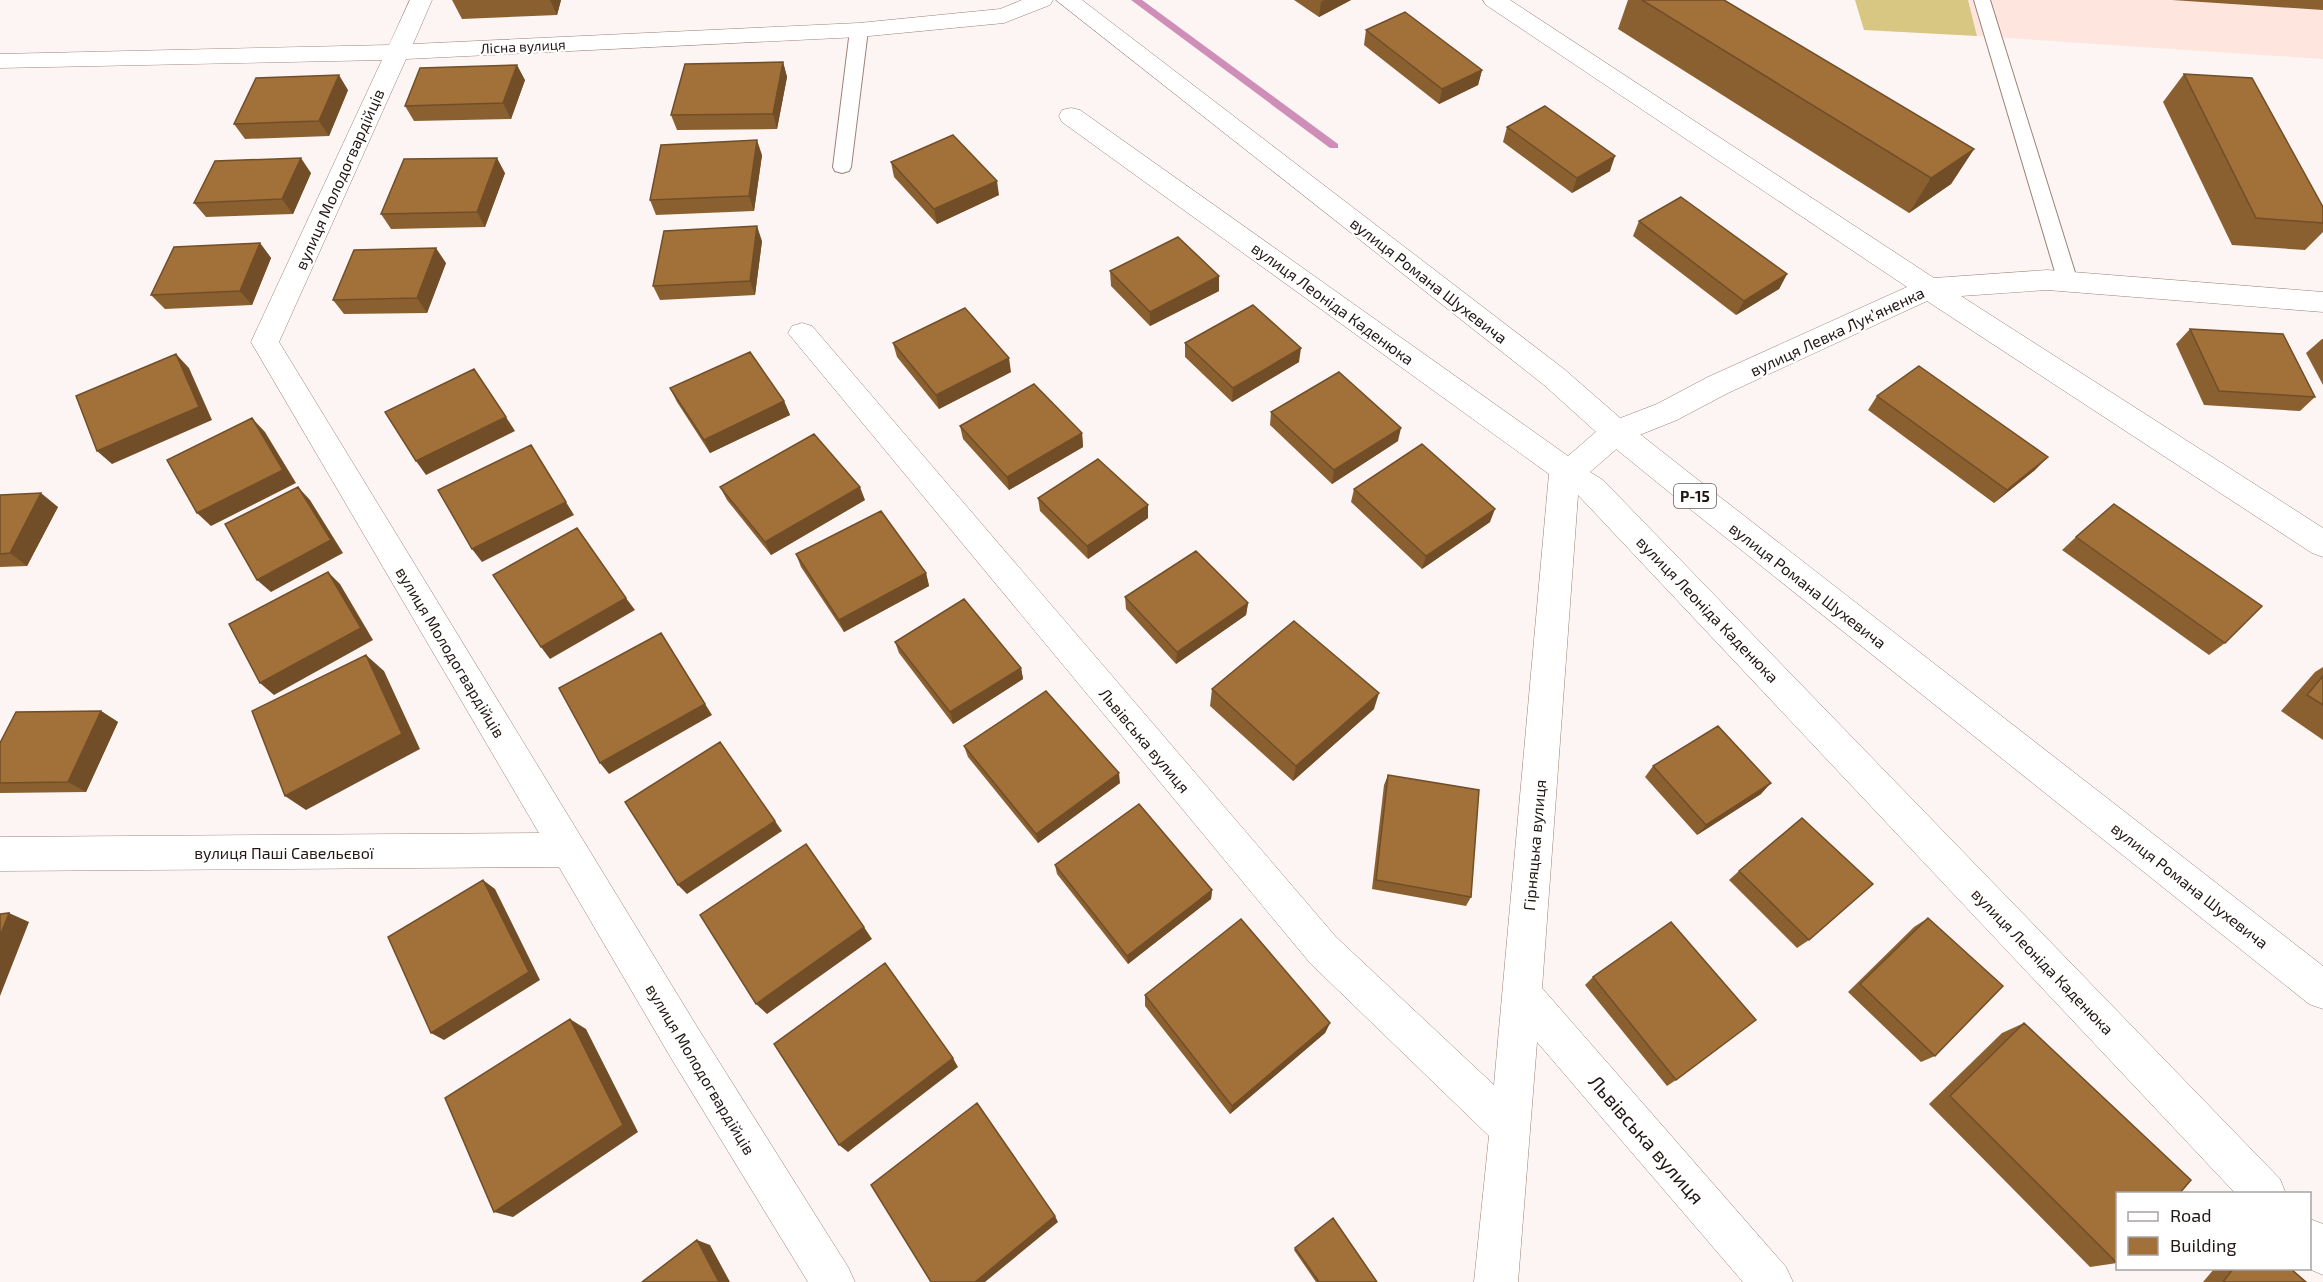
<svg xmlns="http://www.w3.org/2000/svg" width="2323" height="1282" viewBox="0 0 2323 1282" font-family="'Exo 2',sans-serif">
<rect width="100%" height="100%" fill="#fcf5f3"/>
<path fill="#fee6df" d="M1968,0H2323V59L1977,36Z"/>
<path fill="#d7c783" d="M1855,0H1968L1977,36L1864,30Z"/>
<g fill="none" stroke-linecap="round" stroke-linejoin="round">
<path fill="#cf8eb8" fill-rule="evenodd" d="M1131,0H1142L1338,144V148H1330Z"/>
<g stroke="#9c8078" stroke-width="2">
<path id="service" d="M1974,0H1990L2078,282L2075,287L2068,289L2061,287L2058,282Z
M859,25L865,26L868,30L851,167L849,171L842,173L835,171L833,167L850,30L853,26Z"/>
</g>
<g stroke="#9c8078" stroke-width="1">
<path id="minor" d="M410,0H432L413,44L859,23L1000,9L1022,0H1053L1050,5L1004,23L859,37L406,59L279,342L699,1030L848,1267L855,1282H808L671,1058L559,867L0,871V837L539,833L251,342L382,60L0,68V54L389,45Z
M1483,0H1510L1934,278L2047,270L2323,292V312L2047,290L1961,296L2323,528V557L2312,553L1927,301L1728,393L1677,420L1627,440L1590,472L1603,480L2280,1179L2286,1194H2236L1578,495L1542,988L1786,1267L1793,1282H1743L1537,1042L1518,1282H1474L1489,1136L1310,963L788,333L792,326L802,323L812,326L1336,937L1494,1085L1549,474L1062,122L1059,116L1062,110L1071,108L1080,110L1568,456L1605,424L1657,404L1708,377L1907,287L1486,5Z
M2310,1219L2323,1224V1275L2307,1268H2310Z"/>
</g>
<g stroke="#9c8078" stroke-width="1">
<path id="primary" d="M1056,0H1082L1564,369L1627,424L1702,483L2323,966V1009L2309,1004L1680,501L1605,440L1544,385Z"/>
</g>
<use href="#service" fill="#fff" fill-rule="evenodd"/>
<use href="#minor" fill="#fff" fill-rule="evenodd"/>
<use href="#primary" fill="#fff" fill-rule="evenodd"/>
</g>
<path fill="#8b6031" d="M452,0H561L557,15L462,19Z
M1294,0H1351L1319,17Z
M1628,0H1724L1974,149L1951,184L1909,213L1618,29Z
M2172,0H2323V10Z
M1366,30L1482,70L1478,85L1439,104L1364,45Z
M783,62L787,77L777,129L677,130L671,115Z
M2184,74L2323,207V232L2305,250L2232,245L2163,102Z
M525,80L511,119L414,121L405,106Z
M348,90L329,136L245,139L234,124Z
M1507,127L1610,171L1572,193L1503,142Z
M762,155L754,211L656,215L650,200Z
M891,162L999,195L937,224L894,177Z
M311,173L293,214L206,217L194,203Z
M505,173L485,227L391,229L381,214Z
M1639,221L1787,274L1779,289L1736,315L1633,236Z
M762,241L755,295L660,300L653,286Z
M260,243L271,258L252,305L165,309L151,295Z
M446,263L427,313L344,314L333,300Z
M1110,271L1219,291L1150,326L1111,286Z
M2190,329L2315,397L2300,411L2204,405L2176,344Z
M2322,339H2323V385L2306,353Z
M893,343L1011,372L939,409L897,357Z
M1185,343L1299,362L1232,402L1185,357Z
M670,388L784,401L790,415L710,453L677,402Z
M1877,396L2035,470L1994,503L1868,410Z
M1271,412L1398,441L1332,484L1270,425Z
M960,426L1082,433L1083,447L1009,490L963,439Z
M720,487L865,500L771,555L727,500Z
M1354,489L1490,522L1422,569L1351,502Z
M0,495L58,507L27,566L0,567Z
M1038,498L1148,505V518L1088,559L1040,511Z
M2076,537L2225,643L2209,655L2062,550Z
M796,554L926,573L929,586L844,632L801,567Z
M1125,597L1248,603L1246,615L1176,664L1126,609Z
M895,642L1021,668L1023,679L953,724L899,653Z
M2323,667V740L2281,711L2315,672Z
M1212,689L1374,709L1293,781L1210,706Z
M101,711L118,722L86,792L0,793V743Z
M964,746L1120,783L1038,843L968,757Z
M1653,766L1761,794L1697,835L1645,777Z
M1388,775L1471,897L1466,906L1372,889L1384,785Z
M1055,865L1212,890L1211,899L1128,964L1057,874Z
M1739,871L1809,940L1797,948L1729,880Z
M1928,918L1935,1056L1921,1062L1848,992L1914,927Z
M1593,977L1676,1080L1667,1086L1585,985Z
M1145,995L1330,1023L1325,1033L1230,1114L1145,1006Z
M2024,1023L2117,1263L2090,1267L1929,1104L2002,1033Z
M1295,1248L1377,1282H1316L1294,1250Z
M2214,1269H2291L2306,1282H2203Z"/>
<path fill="#714e28" d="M550,0H561L557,15Z
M1324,0H1351L1319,17L1321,2Z
M783,62L787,77L777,129L773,114Z
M517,65L525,80L511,119L503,103Z
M1482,70L1478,85L1439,104L1442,89Z
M339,75L348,90L329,136L319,121Z
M757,140L762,155L754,211L749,196Z
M1974,149L1951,184L1909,213L1931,178Z
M1615,156L1610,171L1572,193L1577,178Z
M301,158L311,173L293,214L282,199Z
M497,158L505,173L485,227L477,212Z
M997,181L999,195L937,224L934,209Z
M757,226L762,241L755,295L750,281Z
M260,243L271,258L252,305L240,291Z
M436,248L446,263L427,313L417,298Z
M1787,274L1779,289L1736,315L1744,301Z
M1219,276V291L1150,326V312Z
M1301,348L1299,362L1232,402L1233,388Z
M176,354L189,368L212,420L112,464L97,451Z
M1009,358L1011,372L939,409L936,395Z
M784,401L790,415L710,453L704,440Z
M506,417L515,431L426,475L416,461Z
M252,418L265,432L296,483L211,526L197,513Z
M1401,428L1398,441L1332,484L1334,470Z
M1082,433L1083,447L1009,490L1007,477Z
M531,445L574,515L482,562L472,549Z
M2048,457L2035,470L1994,503L2007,490Z
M298,487L310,500L343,553L271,592L257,580Z
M860,487L865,500L771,555L765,542Z
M41,493L58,507L27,566L10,553Z
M1148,505V518L1088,559L1087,546Z
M1495,509L1490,522L1422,569L1426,556Z
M328,572L340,584L373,640L274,695L260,683Z
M926,573L929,586L844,632L839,620Z
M626,598L635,610L550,659L541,647Z
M1248,603L1246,615L1176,664L1177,652Z
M661,633L712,715L609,774L600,763Z
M366,655L384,671L420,749L306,810L285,796Z
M1021,668L1023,679L953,724L950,712Z
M1379,693L1374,709L1293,781L1296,766Z
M101,711L118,722L86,792L68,782Z
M1119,773L1120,783L1038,843L1036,834Z
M1771,783L1761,794L1697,835L1706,825Z
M775,821L782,831L687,894L678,885Z
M483,880L495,889L540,980L444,1040L431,1033Z
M1212,890L1211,899L1128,964L1127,956Z
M9,913L29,922L0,996V936Z
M864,927L872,939L767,1014L756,1004Z
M570,1019L586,1029L638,1132L513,1217L494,1212Z
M1330,1023L1325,1033L1230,1114L1232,1106Z
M953,1058L958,1067L848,1152L839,1145Z
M1055,1216L1058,1222L985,1282H975Z
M697,1240L710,1245L730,1282H719Z"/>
<path fill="#a27039" stroke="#714e28" stroke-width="1.5" d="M1642,0H1724L1974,149L1931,178Z
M1405,12L1482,70L1442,89L1366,30Z
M783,62L773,114L671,115L685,64Z
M517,65L503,103L405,106L420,68Z
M2184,74L2252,78L2323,207V223L2256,218Z
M339,75L319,121L234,124L256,78Z
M1545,106L1615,156L1577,178L1507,127Z
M953,135L997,181L934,209L891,162Z
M757,140L749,196L650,200L661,145Z
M301,158L282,199L194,203L215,161Z
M497,158L477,212L381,214L404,159Z
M1681,197L1787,274L1744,301L1639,221Z
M757,226L750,281L653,286L664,231Z
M1178,237L1219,276L1150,312L1110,271Z
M260,243L240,291L151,295L174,247Z
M436,248L417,298L333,300L354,250Z
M1253,305L1301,348L1233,388L1185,343Z
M965,308L1009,358L936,395L893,343Z
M2190,329L2283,334L2315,397L2219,391Z
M750,352L784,401L704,440L670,388Z
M176,354L199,407L97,451L76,396Z
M1919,366L2048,457L2007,490L1877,396Z
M474,369L506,417L416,461L385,412Z
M1339,372L1401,428L1334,470L1271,412Z
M1034,384L1082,433L1007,477L960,426Z
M252,418L283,470L197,513L167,460Z
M814,434L860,487L765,542L720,487Z
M1422,444L1495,509L1426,556L1354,489Z
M531,445L566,502L472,549L438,490Z
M1098,459L1148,505L1087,546L1038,498Z
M298,487L331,540L257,580L225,524Z
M41,493L10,553L0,554V495Z
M2114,504L2262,606L2225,643L2076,537Z
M881,511L926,573L839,620L796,554Z
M577,528L626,598L541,647L493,575Z
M1196,551L1248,603L1177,652L1125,597Z
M328,572L361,628L260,683L229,624Z
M964,599L1021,668L950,712L895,642Z
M1294,621L1379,693L1296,766L1212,689Z
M661,633L705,704L600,763L559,688Z
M366,655L402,734L285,796L252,711Z
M2323,676V705L2307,695Z
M1046,691L1119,773L1036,834L964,746Z
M101,711L68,782L0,783V743L16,712Z
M1718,726L1771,783L1706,825L1653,766Z
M720,742L775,821L678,885L625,802Z
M1388,775L1479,790L1471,897L1376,880Z
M1139,804L1212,890L1127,956L1055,865Z
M1802,818L1873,884L1809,940L1739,871Z
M806,844L864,927L756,1004L700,915Z
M483,880L529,972L431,1033L388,937Z
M9,913L0,936V914Z
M1928,918L2003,986L1935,1056L1860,984Z
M1241,919L1330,1023L1232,1106L1145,995Z
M1671,922L1756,1020L1676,1080L1593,977Z
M885,963L953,1058L839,1145L774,1044Z
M570,1019L623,1125L494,1212L445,1098Z
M2024,1023L2191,1180L2179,1194H2118L2117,1263L1950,1096Z
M977,1103L1055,1216L975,1282H931L871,1185Z
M1333,1218L1377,1282H1319L1295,1248Z
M697,1240L719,1282H642Z
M2233,1269H2291L2306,1282H2223Z"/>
<g text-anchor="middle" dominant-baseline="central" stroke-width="4.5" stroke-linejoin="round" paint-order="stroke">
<g font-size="14" fill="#221714" stroke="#fff">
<text transform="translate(523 46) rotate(-3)">Лісна вулиця</text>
</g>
<rect fill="#fff" stroke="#645d5a" stroke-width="1.5" x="1674" y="484" width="42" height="24" rx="4.5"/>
<g font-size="15" font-weight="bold" fill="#221714">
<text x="1695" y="496">Р-15</text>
</g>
<g font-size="16" fill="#221714" stroke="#fff">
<text transform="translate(339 179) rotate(-66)">вулиця Молодогвардійців</text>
<text transform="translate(1429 280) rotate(38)">вулиця Романа Шухевича</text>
<text transform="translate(1333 303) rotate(36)">вулиця Леоніда Каденюка</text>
<text transform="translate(1837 331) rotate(-25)">вулиця Левка Лукʼяненка</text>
<text transform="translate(1808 585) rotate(38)">вулиця Романа Шухевича</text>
<text transform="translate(1708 609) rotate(46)">вулиця Леоніда Каденюка</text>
<text transform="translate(451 652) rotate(59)">вулиця Молодогвардійців</text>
<text transform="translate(1145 740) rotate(50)">Львівська вулиця</text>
<text transform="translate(1534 845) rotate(-85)">Гірняцька вулиця</text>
<text x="284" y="852">вулиця Паші Савельєвої</text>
<text transform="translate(2190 885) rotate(38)">вулиця Романа Шухевича</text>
<text transform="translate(2043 961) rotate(46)">вулиця Леоніда Каденюка</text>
<text transform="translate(701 1069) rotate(59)">вулиця Молодогвардійців</text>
</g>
<g font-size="20" fill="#221714" stroke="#fff">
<text transform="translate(1647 1139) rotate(49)">Львівська вулиця</text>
</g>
</g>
<rect x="2116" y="1192" width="195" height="78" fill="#ffffff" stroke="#a7a2a1" stroke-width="1.5"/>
<rect x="2128" y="1212" width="30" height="9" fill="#ffffff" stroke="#a7a2a1" stroke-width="1.5"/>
<text x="2170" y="1222" font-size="18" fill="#221714">Road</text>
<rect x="2128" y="1237" width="30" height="18" fill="#a27039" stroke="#a7a2a1" stroke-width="1.5"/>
<text x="2170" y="1252" font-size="18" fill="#221714">Building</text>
</svg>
